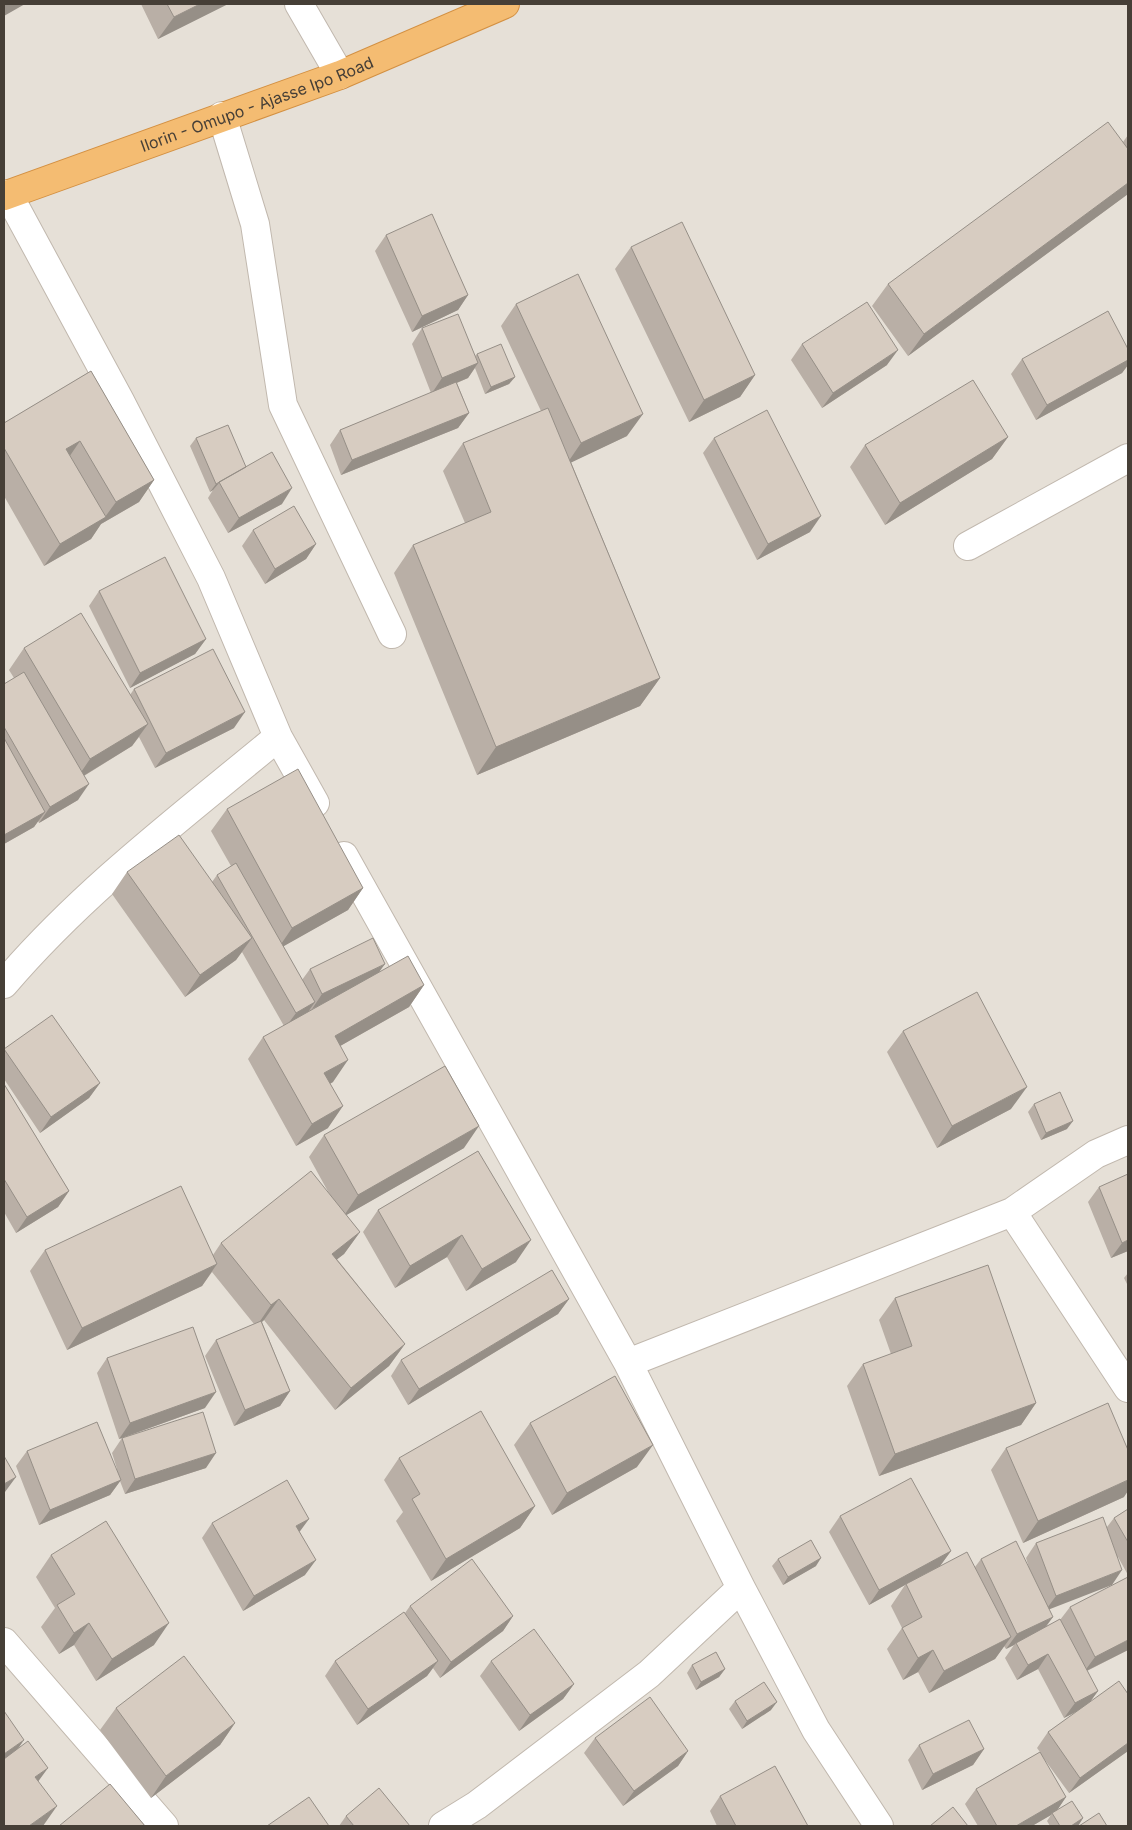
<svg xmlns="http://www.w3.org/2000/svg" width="1132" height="1830" viewBox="0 0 1132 1830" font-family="Inter,sans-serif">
<rect width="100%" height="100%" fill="#f3efe8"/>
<path fill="#e6e0d7" d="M4,4H1128V1826H4Z"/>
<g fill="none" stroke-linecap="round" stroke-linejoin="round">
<g stroke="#c1b8ae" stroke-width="30">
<path id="minor" d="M299,4L340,75
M222,116L255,224L283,405L392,634
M8,194L120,401L211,578L278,737L315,803
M968,546L1128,458
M344,856L628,1363L741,1588L816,1730L879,1826
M4,984C84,890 184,815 278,737
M1012,1212L1128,1388
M628,1363L1012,1212L1096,1154L1128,1140
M4,1642L164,1826
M443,1826L477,1805L649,1674L741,1588"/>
</g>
<g stroke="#d39042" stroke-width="30">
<g id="highway">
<path id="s1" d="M4,196L340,75L505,4"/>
</g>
</g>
<use href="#minor" stroke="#fff" stroke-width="28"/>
<use href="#highway" stroke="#f4bc72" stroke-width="28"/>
</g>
<path fill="#b9afa6" d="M141,4H228L158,39Z
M1128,135V194L908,356L872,306L888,284L1123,142Z
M386,235L468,295L458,310L412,332L375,251Z
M631,247L755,375L740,397L689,422L615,269Z
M516,304L627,436L571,462L660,678L640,706L477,775L394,573L413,545L465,523L443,471L463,443L541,411L501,326Z
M422,328L475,356L477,354L515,377L509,384L485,394L475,368L468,378L457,383L469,413L458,428L341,475L330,445L340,430L431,393L412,344Z
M802,344L887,365L822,408L791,360Z
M1128,349V365L1122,373L1036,420L1011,374L1022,359Z
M91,371L154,480L139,502L101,524L91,539L44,566L4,496V423Z
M1008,437L992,459L885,525L850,467L865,445Z
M196,438L246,467L282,504L228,533L208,498L213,490L210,492L190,446Z
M714,438L810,532L757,560L703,453Z
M253,530L316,544L306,559L265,584L242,546Z
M99,591L206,639L195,654L130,688L89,606Z
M24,648L130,695L134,689L234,728L155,768L139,737L132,746L84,776L78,800L39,823L38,821L34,827L4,844V684L14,678L9,670Z
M227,809L363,888L348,910L283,946L302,980L310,969L380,971L424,985L409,1007L340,1046L333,1082L330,1084L328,1128L296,1146L248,1059L263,1037L284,1026L242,952L236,960L185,997L112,894L127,872L212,882L217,875L231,866L211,831Z
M903,1031L1011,1109L937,1148L887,1052Z
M4,1049L100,1083L89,1098L40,1133L4,1079Z
M4,1084L69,1191L58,1207L16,1233L4,1212Z
M1034,1104L1067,1129L1041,1140L1028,1112Z
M324,1135L464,1148L346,1215L360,1232L344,1254L337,1259L405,1344L389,1366L335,1410L264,1320L262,1322L290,1391L280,1406L234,1426L205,1356L216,1340L254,1324L212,1272L202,1286L67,1350L30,1271L45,1250L213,1255L221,1243L331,1197L309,1157Z
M478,1151L516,1262L466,1291L447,1257L395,1288L363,1232L378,1210Z
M1099,1187L1128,1251L1111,1258L1088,1202Z
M1128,1273V1286L1124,1278Z
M895,1298L1036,1403L1021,1425L879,1476L847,1386L863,1364L891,1354L879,1320Z
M569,1299L558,1314L408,1405L391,1376L401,1360Z
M107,1358L205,1408L119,1439L97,1373Z
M530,1423L637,1467L552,1515L514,1445Z
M122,1438L206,1468L125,1494L120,1481L110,1495L39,1525L16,1466L27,1451L117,1469L112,1453Z
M1006,1448L1124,1497L1023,1543L991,1470Z
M399,1458L535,1506L520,1528L431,1581L396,1521L403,1512L384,1480Z
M1128,1509V1575L1118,1557L1049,1609L1046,1626L1060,1620L1070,1607L1128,1650L1087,1671L1098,1691L1090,1702L1128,1751L1069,1793L1042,1756L1066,1797L1057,1810L1083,1818L1078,1826H1050L1047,1821L1051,1815L1032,1826H978L965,1804L976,1789L1040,1752L1037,1748L1048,1732L1078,1711L1064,1718L1038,1669L1017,1680L1005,1658L1014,1645L1006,1649L1004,1646L995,1659L929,1693L918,1672L903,1680L887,1649L902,1628L891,1606L905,1585L869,1605L829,1532L840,1516L951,1551L940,1566L975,1567L981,1559L1029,1568L1026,1558L1036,1543L1107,1527L1114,1518Z
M212,1523L300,1532L305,1575L243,1611L202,1538Z
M51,1555L154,1645L96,1681L74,1645L59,1654L41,1627L55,1608L36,1577Z
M778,1559L816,1566L783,1585L772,1566Z
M410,1606L513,1616L503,1631L440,1678L433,1668L427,1676L357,1725L325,1676L335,1661L405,1613Z
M491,1661L574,1684L563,1699L519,1731L480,1676Z
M692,1665L725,1669L719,1677L696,1690L687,1673Z
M735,1701L771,1710L742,1729L729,1709Z
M116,1708L235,1723L220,1745L151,1798L100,1730Z
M595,1738L688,1751L678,1766L623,1806L584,1753Z
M919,1745L984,1749L973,1765L922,1790L908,1760Z
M720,1796L808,1826H717L710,1811Z
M346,1816L410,1826H339Z"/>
<path fill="#968f87" d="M4,4H25L4,16Z
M200,4H228L158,39L174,17Z
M1128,183V194L908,356L924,334Z
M468,295L458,310L412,332L422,316Z
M898,350L887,365L822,408L833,393Z
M1128,360V365L1122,373L1036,420L1047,405Z
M478,363L468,378L432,393L442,378Z
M755,375L740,397L689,422L704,400Z
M515,377L509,384L485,394L491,387Z
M469,413L458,428L341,475L352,460Z
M643,414L627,436L566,465L581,443Z
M1008,437L992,459L885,525L900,503Z
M80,441L65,463L66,449Z
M154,480L139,502L101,524L91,539L44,566L60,544L105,517L116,502Z
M219,483L213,490L210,492L216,484Z
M292,488L282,504L228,533L239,518Z
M821,516L810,532L757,560L768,544Z
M316,544L306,559L265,584L275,569Z
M206,639L195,654L130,688L140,673Z
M660,678L640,706L477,775L496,747Z
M245,712L234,728L155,768L166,753Z
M148,724L132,746L75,781L90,759Z
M89,784L78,800L39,823L50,807Z
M45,812L34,827L4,844V835Z
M363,888L348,910L277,950L292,928Z
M252,938L236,960L185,997L200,975Z
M385,964L374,979L312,1009L322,994Z
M424,985L409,1007L319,1058L335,1036Z
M315,1002L304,1018L285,1028L296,1013Z
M348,1060L333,1082L309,1095L324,1073Z
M100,1083L89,1098L40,1133L51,1117Z
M1027,1087L1011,1109L937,1148L952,1126Z
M343,1106L328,1128L296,1146L312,1124Z
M1073,1121L1067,1129L1041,1140L1046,1133Z
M479,1126L464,1148L343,1217L358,1195Z
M69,1191L58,1207L16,1233L27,1217Z
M360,1232L344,1254L317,1275L332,1254Z
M462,1235L447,1257L395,1288L410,1266Z
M531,1240L516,1262L466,1291L482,1269Z
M1128,1240V1251L1111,1258L1122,1243Z
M217,1264L202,1286L67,1350L82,1328Z
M279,1299L264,1320L256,1327L271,1305Z
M569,1299L558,1314L408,1405L419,1389Z
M405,1344L389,1366L335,1410L351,1388Z
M290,1391L280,1406L234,1426L245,1410Z
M216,1392L205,1408L119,1439L130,1423Z
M1036,1403L1021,1425L879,1476L895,1454Z
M653,1445L637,1467L552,1515L567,1493Z
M216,1453L206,1468L125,1494L135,1479Z
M16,1477L5,1492L4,1493V1484Z
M121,1480L110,1495L39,1525L50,1510Z
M1128,1480V1491L1124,1497L1023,1543L1038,1521Z
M535,1506L520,1528L431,1581L446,1559Z
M309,1519L298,1534L296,1526Z
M951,1551L940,1566L906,1584L905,1585L869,1605L879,1590Z
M821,1558L816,1566L783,1585L788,1577Z
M316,1560L305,1575L243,1611L254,1596Z
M1122,1570L1112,1585L1045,1611L1056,1596Z
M513,1616L503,1631L440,1678L451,1662Z
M1053,1617L1042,1632L1016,1643L1014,1645L1006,1649L1017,1634Z
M89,1623L74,1645L59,1654L74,1633Z
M169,1623L154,1645L96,1681L112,1659Z
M1011,1637L995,1659L929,1693L944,1671Z
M1128,1640V1650L1084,1672L1095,1657Z
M933,1650L918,1672L903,1680L918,1658Z
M1048,1654L1038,1669L1017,1680L1028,1665Z
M438,1661L427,1676L357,1725L368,1709Z
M725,1669L719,1677L696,1690L701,1682Z
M574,1684L563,1699L519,1731L530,1715Z
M1098,1691L1087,1706L1064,1718L1075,1703Z
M777,1702L771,1710L742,1729L747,1721Z
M235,1723L220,1745L151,1798L166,1776Z
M24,1740L13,1756L4,1762V1754Z
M1128,1743V1751L1069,1793L1080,1778Z
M984,1749L973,1765L922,1790L933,1774Z
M688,1751L678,1766L623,1806L634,1791Z
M48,1768L32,1790L35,1777Z
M1066,1797L1056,1812L1052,1813L1051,1815L1032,1826H1016Z
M57,1806L43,1826H29Z
M1083,1818L1078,1826H1071Z"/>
<path fill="#d7ccc1" stroke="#968f87" d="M167,4H200L174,17Z
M1108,122L1128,149V183L924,334L888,284Z
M432,214L468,295L422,316L386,235Z
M682,222L755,375L704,400L631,247Z
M578,274L643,414L581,443L516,304Z
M867,302L898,350L833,393L802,344Z
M1108,311L1128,349V360L1047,405L1022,359Z
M458,314L478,363L442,378L422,328Z
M501,344L515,377L491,387L477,354Z
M91,371L154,480L116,502L80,441L66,449L106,517L60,544L4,448V423Z
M973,380L1008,437L900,503L865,445Z
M456,382L469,413L352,460L340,430Z
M548,408L660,678L496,747L413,545L491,512L463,443Z
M767,410L821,516L768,544L714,438Z
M228,425L246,467L216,484L196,438Z
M272,452L292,488L239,518L219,482Z
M294,506L316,544L275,569L253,530Z
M165,557L206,639L140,673L99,591Z
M81,613L148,724L90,759L24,648Z
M213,649L245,712L166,753L134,689Z
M24,672L89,784L50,807L4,727V684Z
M4,738L45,812L4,835Z
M298,769L363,888L292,928L227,809Z
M179,835L252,938L200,975L127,872Z
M236,863L315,1002L296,1013L217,875Z
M373,938L385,964L322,994L310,969Z
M408,956L424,985L335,1036L348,1060L324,1073L343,1106L312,1124L263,1037Z
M977,992L1027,1087L952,1126L903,1031Z
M52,1015L100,1083L51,1117L4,1049Z
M445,1066L479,1126L358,1195L324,1135Z
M4,1084L69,1191L27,1217L4,1179Z
M1060,1092L1073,1121L1046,1133L1034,1104Z
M478,1151L531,1240L482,1269L462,1235L410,1266L378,1210Z
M311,1171L360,1232L332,1254L405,1344L351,1388L279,1299L271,1305L221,1243Z
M1128,1174V1240L1122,1243L1099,1187Z
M181,1186L217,1264L82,1328L45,1250Z
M988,1265L1036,1403L895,1454L863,1364L912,1346L895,1298Z
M552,1270L569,1299L419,1389L401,1360Z
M261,1321L290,1391L245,1410L216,1340Z
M193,1327L216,1392L130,1423L107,1358Z
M615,1376L653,1445L567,1493L530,1423Z
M1108,1403L1128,1450V1480L1038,1521L1006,1448Z
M481,1411L535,1506L446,1559L412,1499L420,1494L399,1458Z
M203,1412L216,1453L135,1479L122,1438Z
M97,1422L121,1480L50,1510L27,1451Z
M4,1456L16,1477L4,1484Z
M911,1478L951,1551L879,1590L840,1516Z
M287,1480L309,1519L296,1526L316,1560L254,1596L212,1523Z
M1128,1509V1542L1114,1518Z
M1103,1517L1122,1570L1056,1596L1036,1543Z
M106,1521L169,1623L112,1659L89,1623L74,1633L57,1605L75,1594L51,1555Z
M811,1540L821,1558L788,1577L778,1559Z
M1016,1541L1053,1617L1017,1634L981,1559Z
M967,1552L1011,1637L944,1671L933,1650L918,1658L902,1628L922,1617L906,1584Z
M472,1559L513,1616L451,1662L410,1606Z
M1128,1577V1640L1095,1657L1070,1607Z
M404,1612L438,1661L368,1709L335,1661Z
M1060,1619L1098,1691L1075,1703L1048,1654L1028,1665L1016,1643Z
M534,1629L574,1684L530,1715L491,1661Z
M716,1652L725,1669L701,1682L692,1665Z
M184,1656L235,1723L166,1776L116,1708Z
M1119,1681L1128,1694V1743L1080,1778L1048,1732Z
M764,1682L777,1702L747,1721L735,1701Z
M650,1697L688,1751L634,1791L595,1738Z
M4,1711L24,1740L4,1754Z
M969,1720L984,1749L933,1774L919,1745Z
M28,1741L48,1768L35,1777L57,1806L29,1826H4V1759Z
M1040,1752L1066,1797L1016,1826H997L976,1789Z
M775,1766L808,1826H736L720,1796Z
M110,1784L145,1826H59Z
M379,1788L410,1826H354L346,1816Z
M309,1797L329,1826H267Z
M1072,1801L1083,1818L1071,1826H1060L1052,1813Z
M953,1807L968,1826H930Z
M1099,1813L1107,1826H1079Z"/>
<g text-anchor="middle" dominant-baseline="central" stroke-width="5" stroke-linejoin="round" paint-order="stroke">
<g font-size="16" fill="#463f37" stroke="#fff">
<text stroke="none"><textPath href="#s1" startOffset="269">Ilorin - Omupo - Ajasse Ipo Road</textPath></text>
</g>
</g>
<rect width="1132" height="1830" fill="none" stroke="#463f37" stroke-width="10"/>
</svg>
